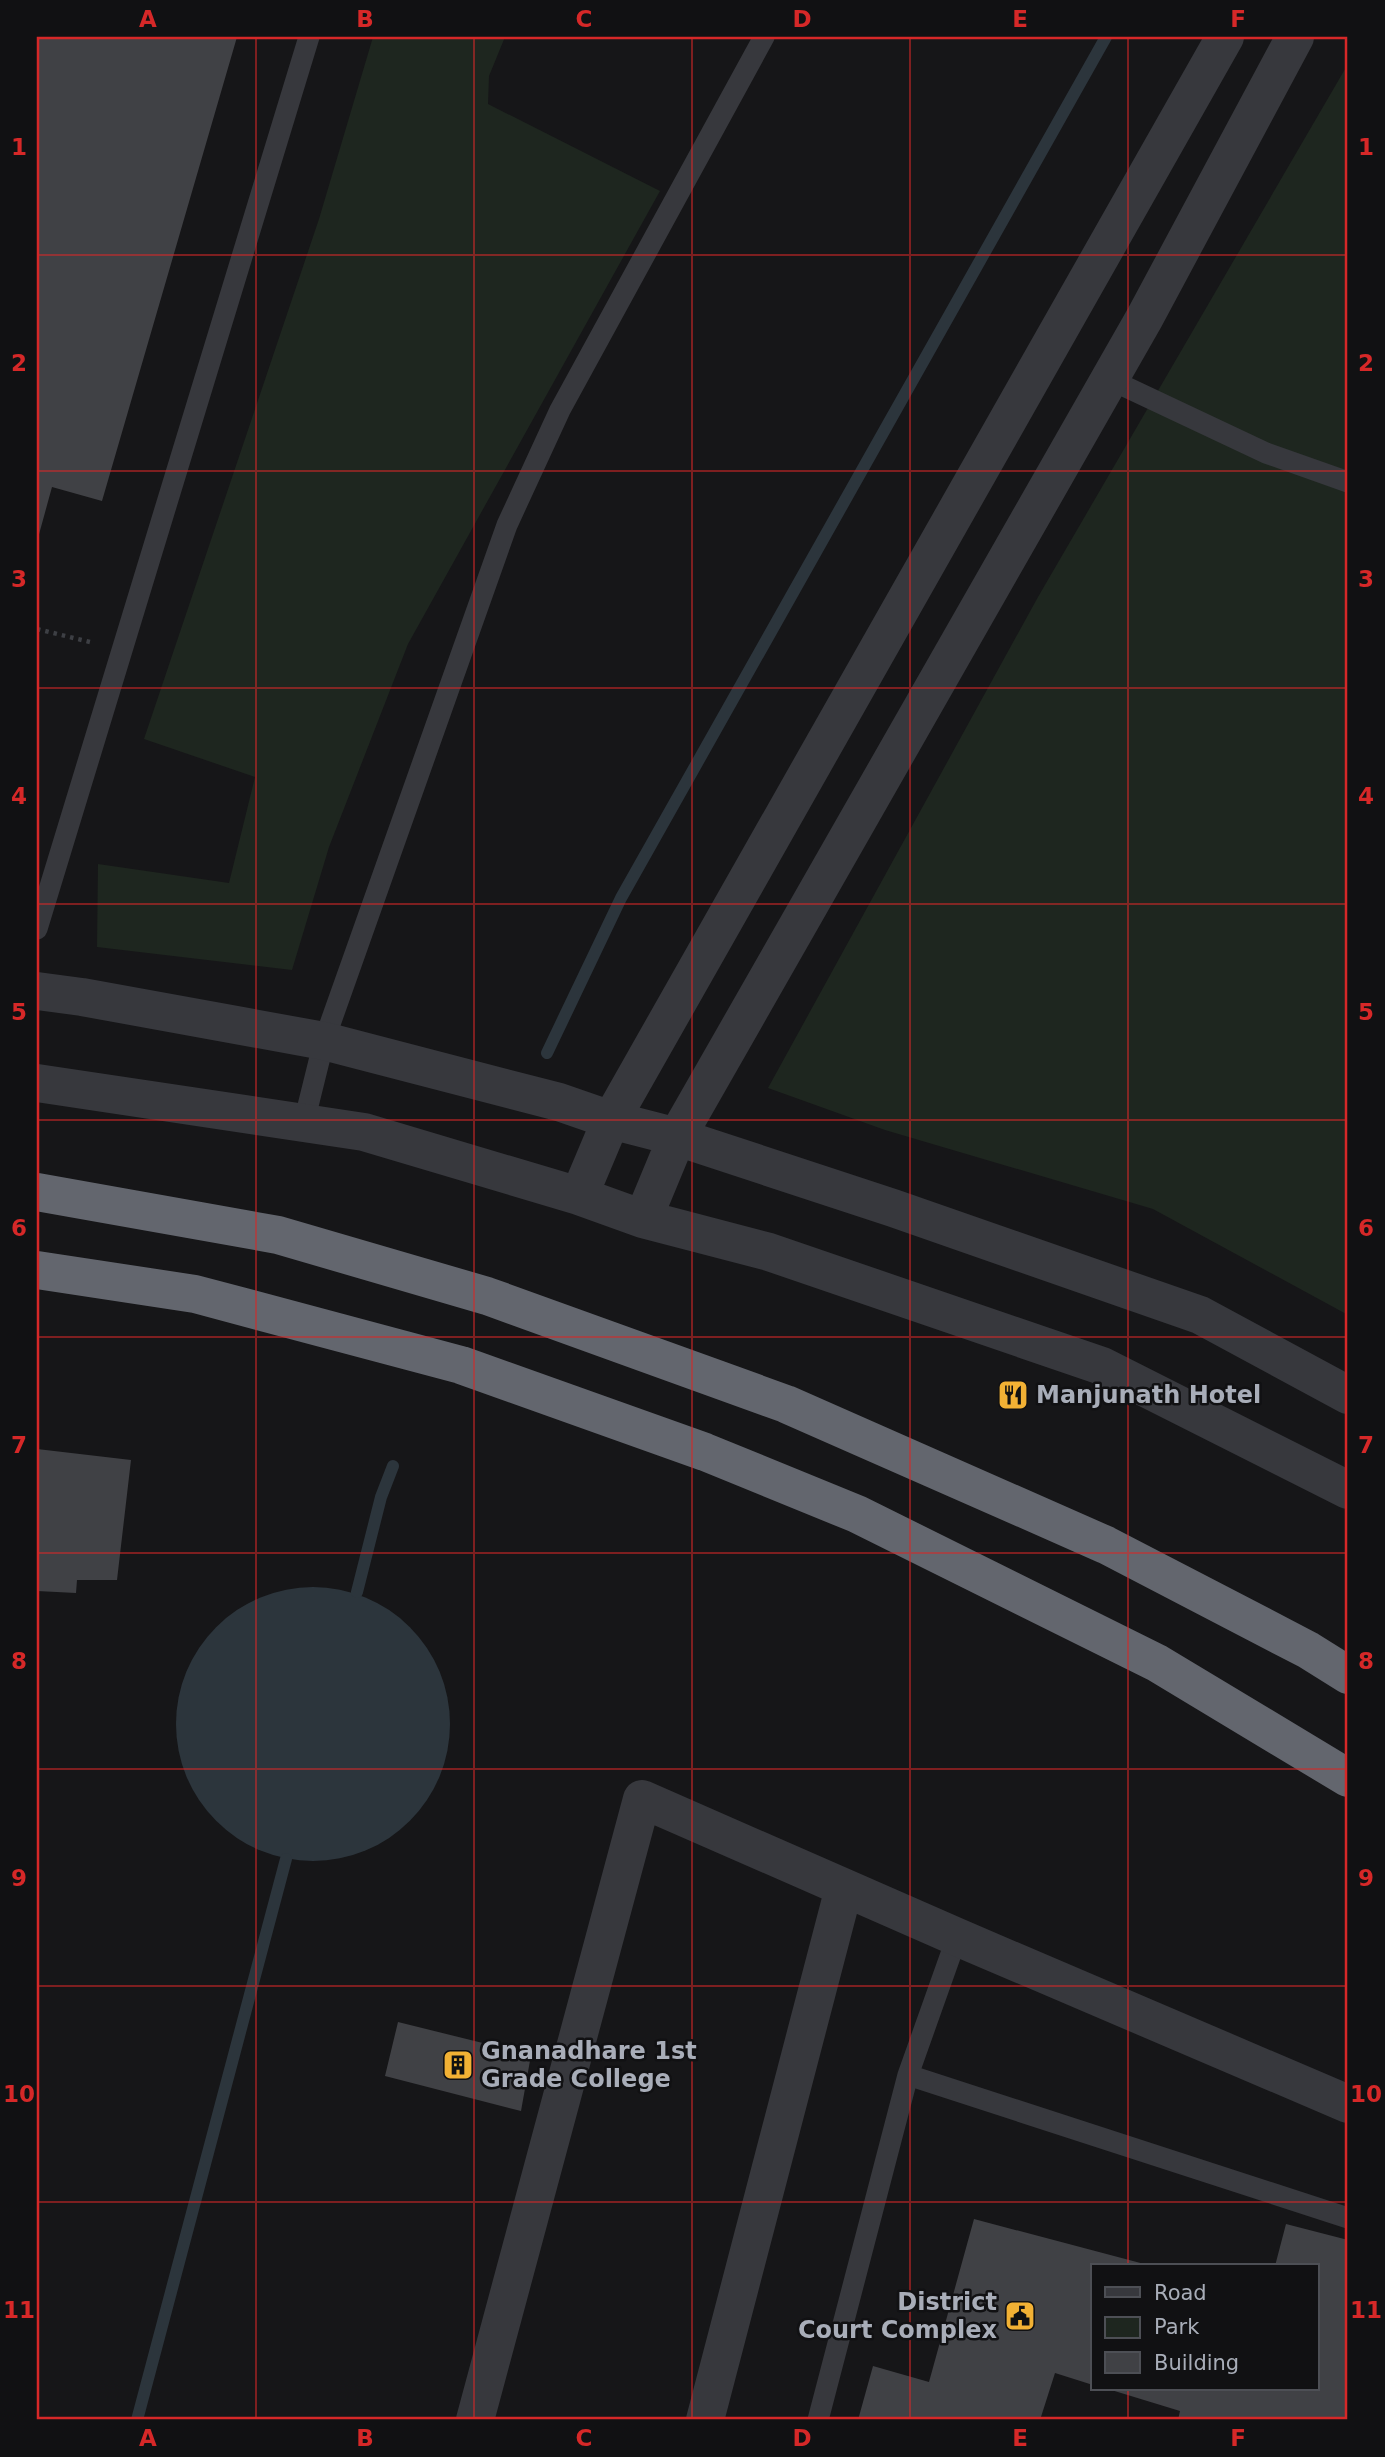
<svg xmlns="http://www.w3.org/2000/svg" width="1385" height="2457" viewBox="0 0 1385 2457" font-family="'DejaVu Sans',sans-serif">
<rect width="100%" height="100%" fill="#161618"/>
<path fill="#1e261f" d="M373,37H505L489,76L488,104L660,191L408,644L329,847L292,970L97,947L98,864L229,883L255,777L144,739L319,219Z
M1348,64V1315L1153,1209L885,1130L768,1088L1038,597Z"/>
<path fill="#2c353c" d="M176 1724a137 137 0 1 1 274 0a137 137 0 1 1-274 0Z"/>
<g fill="none" stroke-linecap="round" stroke-linejoin="round">
<path stroke="#2c353c" stroke-width="12" d="M547,1053L621,898L1106,37
M357,1592L381,1497L393,1466
M137,2420L286,1859"/>
</g>
<path fill="#404145" d="M37,37H237L102,501L52,487L38,538Z
M37,1449L131,1460L117,1580H77L76,1593L37,1591Z
M398,2022L531,2055L521,2111L385,2076Z
M974,2219L1148,2265L1093,2266V2385L1055,2373L1040,2420H858L873,2366L929,2382Z
M1286,2224L1348,2240V2420H1178L1180,2411L1108,2389H1317V2266H1275Z"/>
<g fill="none" stroke-linecap="round" stroke-linejoin="round">
<path stroke="#3d3f44" stroke-width="4.5" stroke-dasharray="3.5 5" stroke-linecap="butt" d="M37,629L94,643"/>
<path stroke="#37383d" stroke-width="21" d="M1109,379L1266,453L1348,482
M37,929L309,37
M304,1122L324,1041L507,525L560,410L764,37
M908,2075L1348,2218
M818,2420L908,2075L957,1937"/>
<path stroke="#37383d" stroke-width="38" d="M37,991L82,997L324,1041L559,1102L611,1120L677,1137L893,1208L1200,1315L1348,1395
M37,1083L364,1132L579,1196L643,1219L769,1252L1102,1366L1348,1490
M579,1196L611,1120L1225,37
M643,1219L677,1137L1145,317L1295,37
M475,2420L642,1799L957,1937L1348,2104
M705,2420L844,1888"/>
<path stroke="#63666e" stroke-width="38" d="M37,1192L278,1235L487,1296L786,1404L1106,1545L1308,1650L1348,1675
M37,1270L195,1294L461,1365L705,1452L857,1514L1157,1663L1348,1778"/>
</g>
<path fill="none" stroke="#d62828" stroke-width="2" stroke-opacity="0.55" d="M256,37V2420M474,37V2420M692,37V2420M910,37V2420M1128,37V2266M37,255H1348M37,471H1348M37,688H1348M37,904H1348M37,1120H1348M37,1337H1348M37,1553H1348M37,1769H1348M37,1986H1348M37,2202H1348M1128,2389V2420"/>
<defs>
<g id="restaurant-square" transform="scale(1.575)"><rect x="-9" y="-9" width="18" height="18" rx="4" fill="#f2b134" stroke="#111113"/><path d="M-5-6h1v4h1v-4h1v4h1v-4h1v5L-1.5 .5V6h-2V.5L-5-1ZM5-6V6H3V1.5H1.5Q1.5-4 5-6Z" fill="#111"/></g>
<g id="building-square" transform="scale(1.575)"><rect x="-9" y="-9" width="18" height="18" rx="4" fill="#f2b134" stroke="#111113"/><path d="M-4-6H4V6H1V3H-1V6H-4ZM-2.5-4.3h1.7v1.8h-1.7ZM.8-4.3h1.7v1.8H.8ZM-2.5-1h1.7V.8h-1.7ZM.8-1h1.7V.8H.8Z" fill="#111"/></g>
<g id="civic-square" transform="scale(1.575)"><rect x="-9" y="-9" width="18" height="18" rx="4" fill="#f2b134" stroke="#111113"/><path d="M-.6-6.5H3V-4.5H.6V-3L4-1V1h2V6H-6V1h2V-1L-.6-3ZM-1.2 2.5V6h2.4V2.5Z" fill="#111"/></g>
</defs>
<g fill-rule="evenodd">
<use href="#restaurant-square" x="1013" y="1395"/>
<use href="#building-square" x="458" y="2065"/>
<use href="#civic-square" x="1020" y="2316"/>
</g>
<g text-anchor="middle" dominant-baseline="central" stroke-width="5" stroke-linejoin="round" paint-order="stroke">
<g font-size="24" font-weight="bold" fill="#a8adb8" stroke="#111113" text-anchor="start">
<text x="1036" y="1395">Manjunath Hotel</text>
<text x="481" y="2051">Gnanadhare 1st<tspan x="481" dy="28">Grade College</tspan></text>
<text x="997" y="2302" text-anchor="end">District<tspan x="997" dy="28">Court Complex</tspan></text>
</g>
</g>
<rect width="1385" height="2457" fill="none" stroke="#111113" stroke-width="77"/>
<rect x="1091" y="2264" width="228" height="126" fill="#111113" stroke="#4d4f55" stroke-width="2"/>
<rect x="1105" y="2287" width="35" height="10" fill="#37383d" stroke="#4d4f55" stroke-width="2"/>
<text x="1154" y="2300" font-size="21" fill="#a8adb8">Road</text>
<rect x="1105" y="2317" width="35" height="21" fill="#1e261f" stroke="#4d4f55" stroke-width="2"/>
<text x="1154" y="2334" font-size="21" fill="#a8adb8">Park</text>
<rect x="1105" y="2352" width="35" height="21" fill="#404145" stroke="#4d4f55" stroke-width="2"/>
<text x="1154" y="2370" font-size="21" fill="#a8adb8">Building</text>
<rect x="38" y="38" width="1308" height="2380" fill="none" stroke="#d62828" stroke-width="2.5"/>
<g font-size="23" text-anchor="middle" font-weight="bold" fill="#d62828">
<text x="148" y="27">A</text>
<text x="365" y="27">B</text>
<text x="584" y="27">C</text>
<text x="802" y="27">D</text>
<text x="1020" y="27">E</text>
<text x="1238" y="27">F</text>
<text x="19" y="155">1</text>
<text x="1366" y="155">1</text>
<text x="19" y="371">2</text>
<text x="1366" y="371">2</text>
<text x="19" y="587">3</text>
<text x="1366" y="587">3</text>
<text x="19" y="804">4</text>
<text x="1366" y="804">4</text>
<text x="19" y="1020">5</text>
<text x="1366" y="1020">5</text>
<text x="19" y="1236">6</text>
<text x="1366" y="1236">6</text>
<text x="19" y="1453">7</text>
<text x="1366" y="1453">7</text>
<text x="19" y="1669">8</text>
<text x="1366" y="1669">8</text>
<text x="19" y="1886">9</text>
<text x="1366" y="1886">9</text>
<text x="19" y="2102">10</text>
<text x="1366" y="2102">10</text>
<text x="19" y="2318">11</text>
<text x="1366" y="2318">11</text>
<text x="148" y="2446">A</text>
<text x="365" y="2446">B</text>
<text x="584" y="2446">C</text>
<text x="802" y="2446">D</text>
<text x="1020" y="2446">E</text>
<text x="1238" y="2446">F</text>
</g>
</svg>
